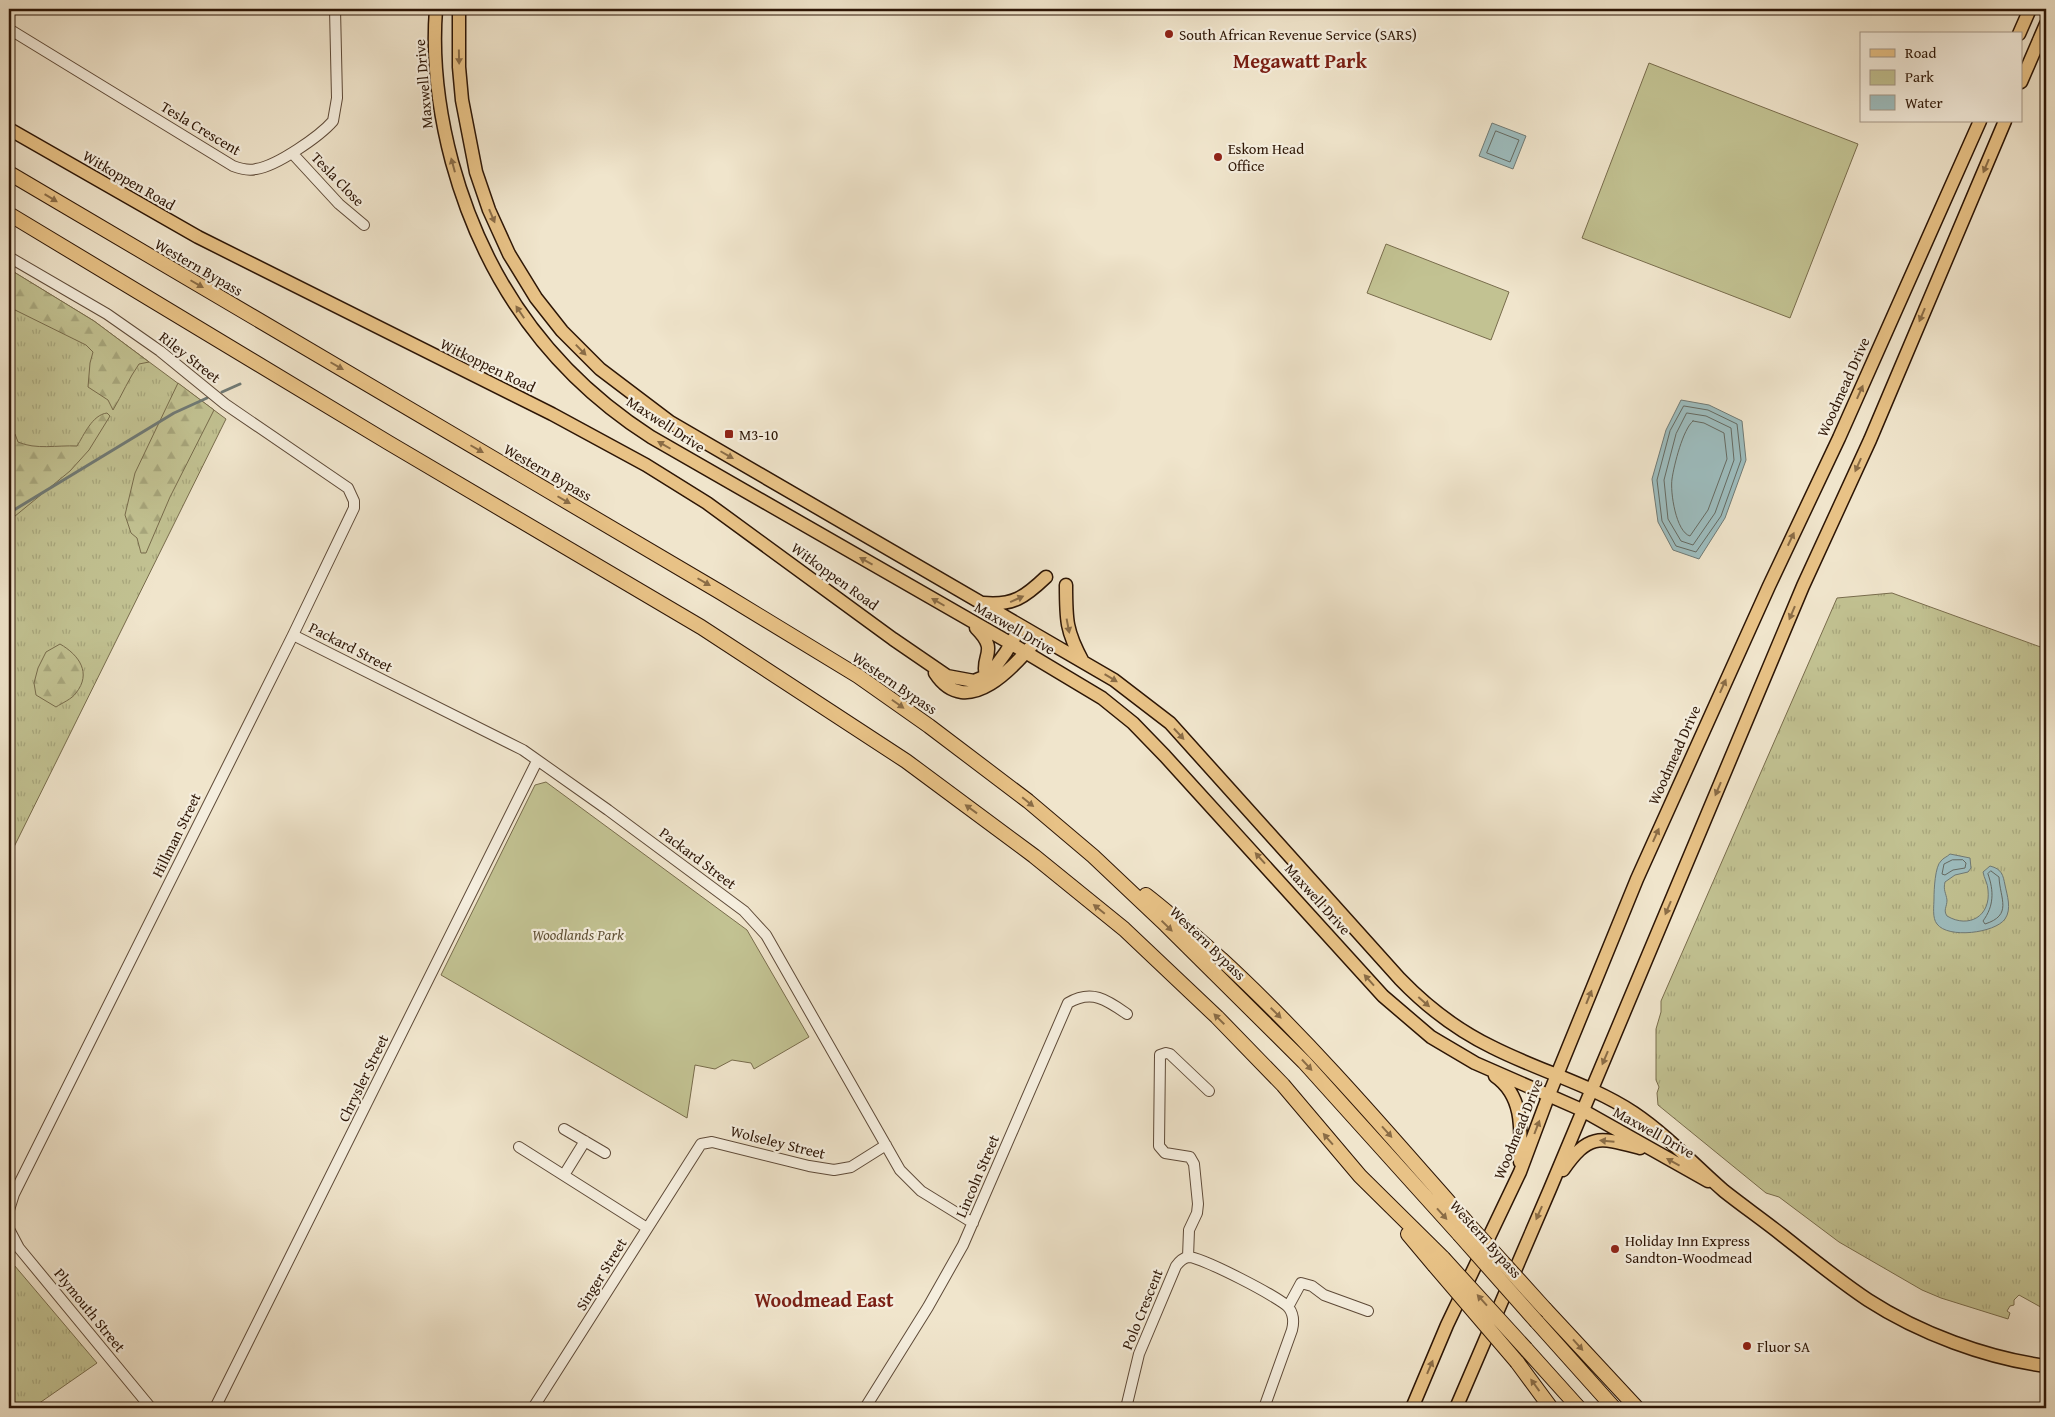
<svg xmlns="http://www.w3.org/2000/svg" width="2055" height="1417" viewBox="0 0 2055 1417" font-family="'Gentium Book Plus',serif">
<defs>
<pattern id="grass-tufts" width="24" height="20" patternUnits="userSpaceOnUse" patternTransform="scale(1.25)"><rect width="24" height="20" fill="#c2c292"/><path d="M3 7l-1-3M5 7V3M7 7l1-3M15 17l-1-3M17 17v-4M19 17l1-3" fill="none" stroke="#a7a67c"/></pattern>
<pattern id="forest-firs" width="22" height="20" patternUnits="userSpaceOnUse" patternTransform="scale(1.25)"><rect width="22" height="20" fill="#c2c292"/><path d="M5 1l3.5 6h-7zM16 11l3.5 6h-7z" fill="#a7a67c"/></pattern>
</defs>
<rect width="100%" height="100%" fill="#f0e5cc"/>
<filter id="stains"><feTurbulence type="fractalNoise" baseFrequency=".004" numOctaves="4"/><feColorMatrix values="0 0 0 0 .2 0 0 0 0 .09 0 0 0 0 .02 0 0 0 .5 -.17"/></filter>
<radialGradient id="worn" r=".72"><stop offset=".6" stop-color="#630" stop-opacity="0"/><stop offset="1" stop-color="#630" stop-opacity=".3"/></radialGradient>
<path fill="url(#grass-tufts)" stroke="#786c4c" d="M9,269L94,321L226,419L9,857Z
M1892,593L2046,649V1310L2019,1295L2014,1300V1305L2010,1306L2007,1311L2010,1313L2008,1319L1941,1298L1922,1290L1839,1242L1779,1197L1766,1193L1658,1105L1657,1093L1659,1087L1656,1080V1029L1661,1012V1001L1837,598Z
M9,1259L97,1363L38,1404L41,1408H9Z"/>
<path fill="url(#forest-firs)" stroke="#786c4c" d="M9,269L94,321L149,362L139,364C129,378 122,395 113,410L108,400L88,387L90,363L93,352L86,345L9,307Z
M178,383L214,410L170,497L146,553H141L137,538L131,533L125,515L135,473Z
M107,413L110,416L89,450L70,471L9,521V430L15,434L18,442C36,450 57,445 77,446C84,435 92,415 107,413Z
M60,644C79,655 92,673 76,693C72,699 62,703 56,707L36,695L34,683L38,668L46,652Z"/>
<path fill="#c2c292" stroke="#786c4c" d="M1649,63L1858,144L1790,318L1582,238Z
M1386,244L1509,292L1491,340L1367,293Z
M546,782L747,930L809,1037L754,1069L751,1063L732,1060L715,1069L695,1065L687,1118L441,975L535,785Z"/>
<path fill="#9dbdbf" stroke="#707a75" d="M1492,123L1526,136L1513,169L1479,156Z
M1681,400L1709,405L1742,421L1746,460L1725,518L1699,559L1673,550L1658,522L1652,479L1666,430Z
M1950,854L1970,858L1971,868L1968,872L1955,875L1945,882C1943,890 1946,893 1947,900C1947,907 1943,910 1947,916C1969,929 1991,916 1988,890C1988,884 1984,878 1983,872L1990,866C2002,869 2003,875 2005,885C2007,895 2012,909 2005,919C1995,933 1948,939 1937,924C1932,918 1934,906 1934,898C1934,890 1935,866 1941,861C1943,858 1947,857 1950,854Z"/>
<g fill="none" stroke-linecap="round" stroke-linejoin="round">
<path stroke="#656a62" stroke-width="1" d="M1496,131L1519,140L1510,162L1487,153Z
M1684,406L1708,410L1737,424L1741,460L1721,516L1696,552L1676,546L1662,521L1657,480L1670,431Z
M1687,413L1706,416L1731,428L1734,460L1715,513L1693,545L1681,541L1668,519L1664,480L1676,434Z
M1693,421L1704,423L1724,433L1727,459L1708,510L1690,536C1676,532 1670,492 1672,479C1674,465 1683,429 1693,421Z
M1963,860L1966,863L1965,868L1953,870L1945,875L1942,874L1944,864L1952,860Z
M1991,871L1999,877C2000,899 2013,915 1985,924L1983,921C1994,906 1994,891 1988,874Z"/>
<path stroke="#707a75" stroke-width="3" d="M222,392L240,384
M9,513L174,413L207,398"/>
<g stroke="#5e4a38" stroke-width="12">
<path id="minor" d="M9,29L233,166C241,169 248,171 256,169C277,166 320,136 333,121L337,98L335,9
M292,153L339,204L364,225
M9,257L107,314L160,351L225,404L348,488L354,501V508L293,635L14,1194L9,1210
M293,635L523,750L608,810L744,911L766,935L900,1170L921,1191L973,1223
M564,1129L605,1153
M519,1147L647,1228
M564,1175L585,1141
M9,1229L19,1248L151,1408
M1188,1257L1189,1230L1197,1213L1198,1204L1194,1164L1190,1157L1165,1153L1159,1146L1160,1055L1166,1053L1170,1054L1209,1091
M1288,1307L1301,1283L1312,1286L1324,1295L1368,1311
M215,1408L537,761
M533,1408L701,1144L712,1142L809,1166L834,1170L851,1167L886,1145
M865,1408L928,1307L963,1245L1068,1003C1092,989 1107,1000 1127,1014
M1126,1408L1139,1354L1176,1266C1179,1262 1183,1258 1188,1257C1200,1256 1283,1299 1289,1308C1294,1315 1294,1322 1292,1330L1264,1408"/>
</g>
<g stroke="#2d1606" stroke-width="15">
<path id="major" d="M436,9C432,60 439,113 452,162C484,279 548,371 651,437L1010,643L1102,698L1133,723L1165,756L1383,996L1431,1037L1475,1063L1582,1110L1708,1181
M459,9V67L462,100L476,172L489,210L509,254L536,298L562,331L600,369L670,422L1114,680L1170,723L1400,979C1427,1007 1457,1030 1492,1047C1539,1071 1590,1084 1634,1113C1668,1136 1694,1165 1724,1191C1743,1206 1763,1220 1782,1235C1810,1257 1838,1280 1868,1300C1919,1333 1986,1358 2046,1366
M2019,34L2030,9
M2021,82L2046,24
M9,129L198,237L552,414L646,465L707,503L893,639L947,676L974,681L986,676L993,670L1006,652L1021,626
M1066,585C1066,620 1066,631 1083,662
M983,603C1013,606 1025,597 1046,577
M976,628C1000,652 980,655 986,676
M935,673C967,722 1016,665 1039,637
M1495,1076C1524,1096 1521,1131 1520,1162
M1563,1170C1589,1133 1599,1137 1640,1148
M1412,1408L1447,1325L1520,1172L1548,1097L1637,879L1769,586L1839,438L1980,121
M1456,1408L1550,1189L1803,586L1870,440L2005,121"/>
</g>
<g stroke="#2d1606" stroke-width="16">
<path id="highway" d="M9,173L720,592L858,676L929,726L1028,801L1093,856L1166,925L1304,1062L1459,1234
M9,214L389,443L701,627L906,761L1034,856L1124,929L1217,1017L1283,1085L1360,1176L1443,1258
M1146,895C1172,915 1196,937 1221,959C1310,1041 1389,1134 1469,1225
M1408,1234L1434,1265
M1545,1309L1637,1408
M1537,1322L1614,1408
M1526,1349L1579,1408
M1517,1362L1551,1408"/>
</g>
<use href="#minor" stroke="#f5eede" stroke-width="10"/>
<use href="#major" stroke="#e8c286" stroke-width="12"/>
<use href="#highway" stroke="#e8c286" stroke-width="14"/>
<g stroke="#2d1606" stroke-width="16" stroke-linecap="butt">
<path id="highway-bridge" d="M1469,1225L1545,1309
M1459,1234L1537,1322
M1443,1258L1526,1349
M1434,1265L1517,1362"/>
</g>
<use href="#highway-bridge" stroke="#e8c286" stroke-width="14"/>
</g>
<defs><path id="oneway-solid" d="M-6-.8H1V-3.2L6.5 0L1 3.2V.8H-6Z" transform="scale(1.25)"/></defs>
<g fill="#8a6c46">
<use href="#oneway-solid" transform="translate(459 57) rotate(89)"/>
<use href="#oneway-solid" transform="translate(453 165) rotate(-105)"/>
<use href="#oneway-solid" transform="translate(1986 166) rotate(113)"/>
<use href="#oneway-solid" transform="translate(51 198) rotate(31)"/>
<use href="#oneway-solid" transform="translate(492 216) rotate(67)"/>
<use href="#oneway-solid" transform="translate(197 284) rotate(30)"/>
<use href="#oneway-solid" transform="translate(520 312) rotate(-124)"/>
<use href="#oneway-solid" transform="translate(1922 315) rotate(113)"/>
<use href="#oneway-solid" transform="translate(581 350) rotate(46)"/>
<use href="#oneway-solid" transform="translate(337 366) rotate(30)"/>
<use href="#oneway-solid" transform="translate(1860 392) rotate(-66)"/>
<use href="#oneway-solid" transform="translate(664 445) rotate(-150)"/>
<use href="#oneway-solid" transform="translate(477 449) rotate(30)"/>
<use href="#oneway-solid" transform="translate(727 455) rotate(30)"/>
<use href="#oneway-solid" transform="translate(1858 465) rotate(114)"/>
<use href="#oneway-solid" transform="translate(564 500) rotate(30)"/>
<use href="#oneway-solid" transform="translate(1791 539) rotate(-65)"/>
<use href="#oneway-solid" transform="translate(866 561) rotate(-151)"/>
<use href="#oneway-solid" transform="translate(704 582) rotate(30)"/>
<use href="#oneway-solid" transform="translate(1017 599) rotate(-24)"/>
<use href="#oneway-solid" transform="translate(938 602) rotate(-150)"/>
<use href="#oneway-solid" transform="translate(1792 613) rotate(113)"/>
<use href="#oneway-solid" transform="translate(1068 626) rotate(79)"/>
<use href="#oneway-solid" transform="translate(1111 678) rotate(31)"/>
<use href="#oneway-solid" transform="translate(1723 686) rotate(-66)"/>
<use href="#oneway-solid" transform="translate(898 704) rotate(35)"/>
<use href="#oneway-solid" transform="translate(1179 734) rotate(47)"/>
<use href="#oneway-solid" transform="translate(1718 789) rotate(113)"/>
<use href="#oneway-solid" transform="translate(1028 802) rotate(39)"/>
<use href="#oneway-solid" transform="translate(971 809) rotate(-144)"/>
<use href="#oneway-solid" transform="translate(1656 835) rotate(-66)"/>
<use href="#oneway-solid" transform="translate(1260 858) rotate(-132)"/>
<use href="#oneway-solid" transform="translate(1668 908) rotate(113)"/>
<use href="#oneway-solid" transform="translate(1099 909) rotate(-141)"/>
<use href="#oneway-solid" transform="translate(1167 926) rotate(44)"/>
<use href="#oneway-solid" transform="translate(1369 980) rotate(-132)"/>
<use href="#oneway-solid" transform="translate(1589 997) rotate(-68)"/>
<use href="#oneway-solid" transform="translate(1424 1002) rotate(41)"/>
<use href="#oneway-solid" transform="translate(1276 1013) rotate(45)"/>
<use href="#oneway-solid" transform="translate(1219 1019) rotate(-135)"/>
<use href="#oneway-solid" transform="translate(1605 1058) rotate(113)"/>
<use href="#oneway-solid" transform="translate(1307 1065) rotate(47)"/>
<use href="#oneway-solid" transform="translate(1537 1127) rotate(-69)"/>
<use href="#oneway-solid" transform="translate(1387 1132) rotate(48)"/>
<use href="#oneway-solid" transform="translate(1328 1139) rotate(-131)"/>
<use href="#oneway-solid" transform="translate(1607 1141) rotate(-175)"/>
<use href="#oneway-solid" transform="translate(1673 1162) rotate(-151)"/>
<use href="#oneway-solid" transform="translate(1539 1213) rotate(114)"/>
<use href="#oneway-solid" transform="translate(1442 1214) rotate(48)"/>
<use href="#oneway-solid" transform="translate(1482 1300) rotate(-132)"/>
<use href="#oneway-solid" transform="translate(1578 1345) rotate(48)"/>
<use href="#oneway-solid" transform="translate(1430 1367) rotate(-67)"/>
<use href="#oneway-solid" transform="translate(1535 1385) rotate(-126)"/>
</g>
<g fill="#8f2418" stroke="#f5eede" stroke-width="2">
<circle cx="1169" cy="34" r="5"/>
<circle cx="1218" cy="157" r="5"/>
<rect x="724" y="429" width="10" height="10" rx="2.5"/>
<circle cx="1615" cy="1249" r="5"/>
<circle cx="1747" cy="1346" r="5"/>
</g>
<g text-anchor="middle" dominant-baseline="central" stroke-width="4.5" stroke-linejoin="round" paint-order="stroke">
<g font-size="15" fill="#2d1606" stroke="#f5eede" text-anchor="start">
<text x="1179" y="34">South African Revenue Service (SARS)</text>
<text x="1228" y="148">Eskom Head<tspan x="1228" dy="17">Office</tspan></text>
<text x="739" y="434">M3-10</text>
<text x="1625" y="1240">Holiday Inn Express<tspan x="1625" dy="17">Sandton-Woodmead</tspan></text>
<text x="1757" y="1346">Fluor SA</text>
</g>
<g font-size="15" fill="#2d1606" stroke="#f5eede">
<text transform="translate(423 84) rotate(-95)">Maxwell Drive</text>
<text transform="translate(201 128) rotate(31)">Tesla Crescent</text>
<text transform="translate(338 179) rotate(46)">Tesla Close</text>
<text transform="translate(129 180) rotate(30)">Witkoppen Road</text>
<text transform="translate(199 267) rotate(30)">Western Bypass</text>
<text transform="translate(190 357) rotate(38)">Riley Street</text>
<text transform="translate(488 365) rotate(26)">Witkoppen Road</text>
<text transform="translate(1843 387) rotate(-66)">Woodmead Drive</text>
<text transform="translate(666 424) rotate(33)">Maxwell Drive</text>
<text transform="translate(548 472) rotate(30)">Western Bypass</text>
<text transform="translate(835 576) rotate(36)">Witkoppen Road</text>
<text transform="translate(1015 628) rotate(30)">Maxwell Drive</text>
<text transform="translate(351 647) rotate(27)">Packard Street</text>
<text transform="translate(895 683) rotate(34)">Western Bypass</text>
<text transform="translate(1674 755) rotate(-66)">Woodmead Drive</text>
<text transform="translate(176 835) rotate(-64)">Hillman Street</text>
<text transform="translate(698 858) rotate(37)">Packard Street</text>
<text transform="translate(1318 899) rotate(48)">Maxwell Drive</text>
<text transform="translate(1208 943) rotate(44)">Western Bypass</text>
<text transform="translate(363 1078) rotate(-64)">Chrysler Street</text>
<text transform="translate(1518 1129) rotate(-68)">Woodmead Drive</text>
<text transform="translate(1654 1132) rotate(29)">Maxwell Drive</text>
<text transform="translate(778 1142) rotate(14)">Wolseley Street</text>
<text transform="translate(977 1176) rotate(-67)">Lincoln Street</text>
<text transform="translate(1486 1239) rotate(48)">Western Bypass</text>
<text transform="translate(601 1274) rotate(-58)">Singer Street</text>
<text transform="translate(1142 1309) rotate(-68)">Polo Crescent</text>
<text transform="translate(90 1310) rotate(51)">Plymouth Street</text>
</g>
<g font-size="15" font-style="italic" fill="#615237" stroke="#f5eede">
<text x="578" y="934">Woodlands Park</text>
</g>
<g font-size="20" font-weight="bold" fill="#7a1f14" stroke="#f5eede">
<text x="1300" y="60">Megawatt Park</text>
<text x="824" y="1299">Woodmead East</text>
</g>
</g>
<rect width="2055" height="1417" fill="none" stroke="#f0e5cc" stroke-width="30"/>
<rect x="10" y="10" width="2035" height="1397" fill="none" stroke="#2d1606" stroke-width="2.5"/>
<rect x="15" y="15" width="2025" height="1387" fill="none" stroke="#2d1606"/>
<rect x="1860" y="32" width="162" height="90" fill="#f5eede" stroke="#a59888"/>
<rect x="1870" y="49" width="25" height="8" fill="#e8c286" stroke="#a59888"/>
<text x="1905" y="58" font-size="15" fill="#2d1606">Road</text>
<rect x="1870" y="70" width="25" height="15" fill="#c2c292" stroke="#a59888"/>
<text x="1905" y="82" font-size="15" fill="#2d1606">Park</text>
<rect x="1870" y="95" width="25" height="15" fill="#9dbdbf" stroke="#a59888"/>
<text x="1905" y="108" font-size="15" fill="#2d1606">Water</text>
<rect width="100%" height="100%" filter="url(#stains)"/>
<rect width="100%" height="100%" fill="url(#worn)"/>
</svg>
